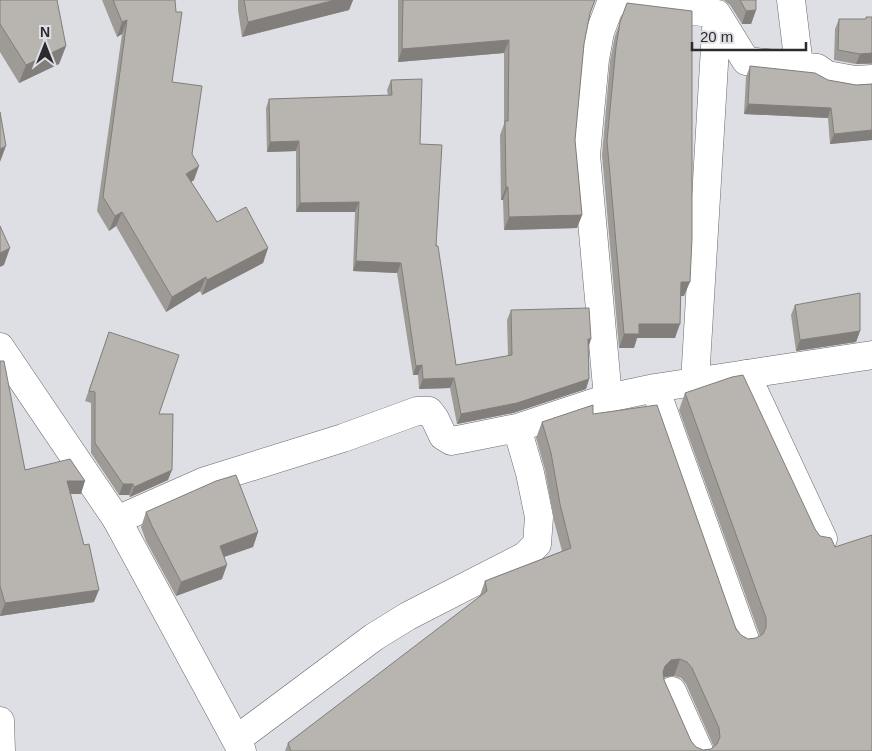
<svg xmlns="http://www.w3.org/2000/svg" width="872" height="751" viewBox="0 0 872 751" font-family="Helvetica,sans-serif">
<rect width="100%" height="100%" fill="#dedfe4"/>
<g fill="none" stroke-linecap="round" stroke-linejoin="round">
<g stroke="#68686d" stroke-width="29">
<path id="minor" d="M612,0L717,14L746,61L817,68L827,75L855,80L872,79
M791,0L799,66
M746,374L823,539
M695,381L717,14
M655,388L745,640
M608,398L586,155L595,59L600,32L612,0
M117,520L205,481L343,438L417,411H429L435,419L443,436L451,441L462,439L517,428L608,398L655,388L872,355
M672,691L699,751
M0,721L1,751
M237,739L374,637L408,616L525,556L537,544L539,517L530,473L517,428"/>
</g>
<g stroke="#68686d" stroke-width="29">
<path id="tertiary" d="M0,347L117,520L242,751"/>
</g>
<use href="#minor" stroke="#fff" stroke-width="28"/>
<use href="#tertiary" stroke="#fff" stroke-width="28"/>
</g>
<path fill="#9e9b97" fill-rule="evenodd" d="M0,0L66,46L59,64L19,83L0,52Z
M102,0H175L172,82L192,154L194,180L191,182L217,222L268,248L263,263L202,295L200,291L166,312L116,226L109,231L97,211L122,34L117,37Z
M238,0H353L349,10L242,37L238,10Z
M398,0H595L590,14L584,44L575,140L582,215L577,228L504,230L503,200H501L500,135L504,124V53L398,62Z
M723,0H756V10L751,24H742L730,5L725,1Z
M627,3L684,296H681L675,338H637L634,348H619L602,155L610,61L615,36Z
M866,17H872V64H856L834,60L835,29L839,19H866Z
M750,66L856,85L872,84V140L830,144L828,118L744,114L746,77Z
M391,80L420,144L456,365L508,356L507,320L511,310L588,349L589,379L586,389L513,413L457,424L450,388L419,389L418,375H413L397,273L353,271L355,212H296V151L267,152L266,108L269,99L388,95L387,90Z
M795,305L860,331L856,342L796,351L791,315Z
M109,332L159,414L168,480L130,497L129,495H119L91,453V403L85,401Z
M0,361L25,470L81,494H70L94,602L0,616Z
M685,393L872,751H285L288,743L479,598L485,581L562,551L554,521L545,470L536,438L542,422L593,414L741,635L748,639L756,638L760,636L679,410ZM674,676L681,678L686,684L713,745L714,747L711,749L703,750L696,747L691,741L664,680L663,679L665,677Z
M146,512L258,532L253,547L224,557L222,579L176,596L146,541L141,527Z"/>
<path fill="#817e7b" d="M335,0H353L349,10L242,37L248,22Z
M756,10L751,24H742L746,11Z
M127,20L122,34L117,37L122,22Z
M509,40L504,53L398,62L402,49Z
M66,46L59,64L19,83L26,65Z
M872,53V63L856,64L860,54Z
M748,104L831,108L828,118L744,114Z
M872,130V140L830,144L834,134Z
M299,141L296,151L267,152L270,142Z
M6,146L0,162V149Z
M199,166L194,180L181,188L186,174Z
M506,187H508L503,200H501Z
M359,202L355,212H296L300,203Z
M122,212L116,226L109,231L115,216Z
M582,215L577,228L504,230L509,217Z
M10,248L4,265L0,267V253Z
M268,248L263,263L202,295L207,280Z
M356,261L401,263L397,273L353,271Z
M206,277L200,291L166,312L172,297Z
M681,282H690L684,296H676Z
M639,324H680L675,338H637L634,348H619L624,334Z
M860,331L856,342L796,351L800,340Z
M588,339H591L588,349Z
M422,365L418,375H413L416,366Z
M454,378L450,388L419,389L423,379Z
M589,379L586,389L513,413L457,424L461,414Z
M172,470L168,480L130,497L134,487Z
M67,481H85L81,494H62Z
M123,484H133L129,495H119Z
M258,532L253,547L215,560L220,546Z
M227,565L222,579L176,596L181,582Z
M99,590L94,602L0,616L5,603Z
M680,659L674,676L665,677L659,682L665,666L671,660Z"/>
<path fill="#b8b4b0" stroke="#817e7b" fill-rule="evenodd" d="M0,0H57L66,46L26,65L0,24Z
M113,0H175L176,12H182L172,82L202,86L192,154L199,166L186,174L217,222L246,207L268,248L207,280L206,277L172,297L122,212L115,216L103,197L127,20L122,22Z
M244,0H335L248,22Z
M403,0H595L590,13L584,44L575,140L582,215L509,217L508,187H506L505,121H508L509,40L402,49Z
M740,0H756V10L746,11Z
M627,3L692,11V239L690,282H681L680,324H639V334H624L607,141L616,47L620,22Z
M866,17H872V53L860,54L838,50L839,19H866Z
M750,66L815,73L828,80L856,85L872,84V130L834,134L831,108L748,104Z
M422,79L420,144L442,145L436,246H438L456,365L512,355L511,310L589,308L591,339H588L589,379L517,403L461,414L454,378L423,379L422,365L416,366L401,263L356,261L359,202L300,203L299,141L270,142L269,99L392,95L391,80Z
M0,112L6,146L0,149Z
M0,226L10,248L0,253Z
M860,293V331L800,340L795,305Z
M109,332L179,355L159,414H173L172,470L134,487L133,484H123L95,443V392L89,391Z
M0,361H4L25,470L70,459L85,481H67L84,545L89,544L99,590L5,603L0,586Z
M743,375L815,529L820,536L831,538L835,547L872,535V751H291L288,743L487,591L485,581L571,548L560,504L551,453L542,422L593,405V414L657,405L736,629L741,635L748,639L756,638L763,634L766,627V618L685,393L732,377ZM680,659L687,662L692,668L719,728L720,737L717,744L711,749L703,750L696,747L691,741L664,680L663,672L665,666L671,660Z
M236,475L258,532L220,546L227,565L181,582L152,526L146,512L216,481Z"/>
<g transform="translate(45 45)" stroke="#dedfe4" stroke-width="4" paint-order="stroke">
<path d="M0-4L9 19L0 12L-9 19Z" fill="#2b2b2e"/>
<text y="-8" font-size="14" font-weight="bold" text-anchor="middle" fill="#2b2b2e">N</text>
</g>
<path d="M692 42v8h114v-8" fill="none" stroke="#2b2b2e" stroke-width="2.5"/>
<text x="700" y="42" font-size="15" fill="#2b2b2e" stroke="#dedfe4" stroke-width="4" paint-order="stroke">20 m</text>
</svg>
